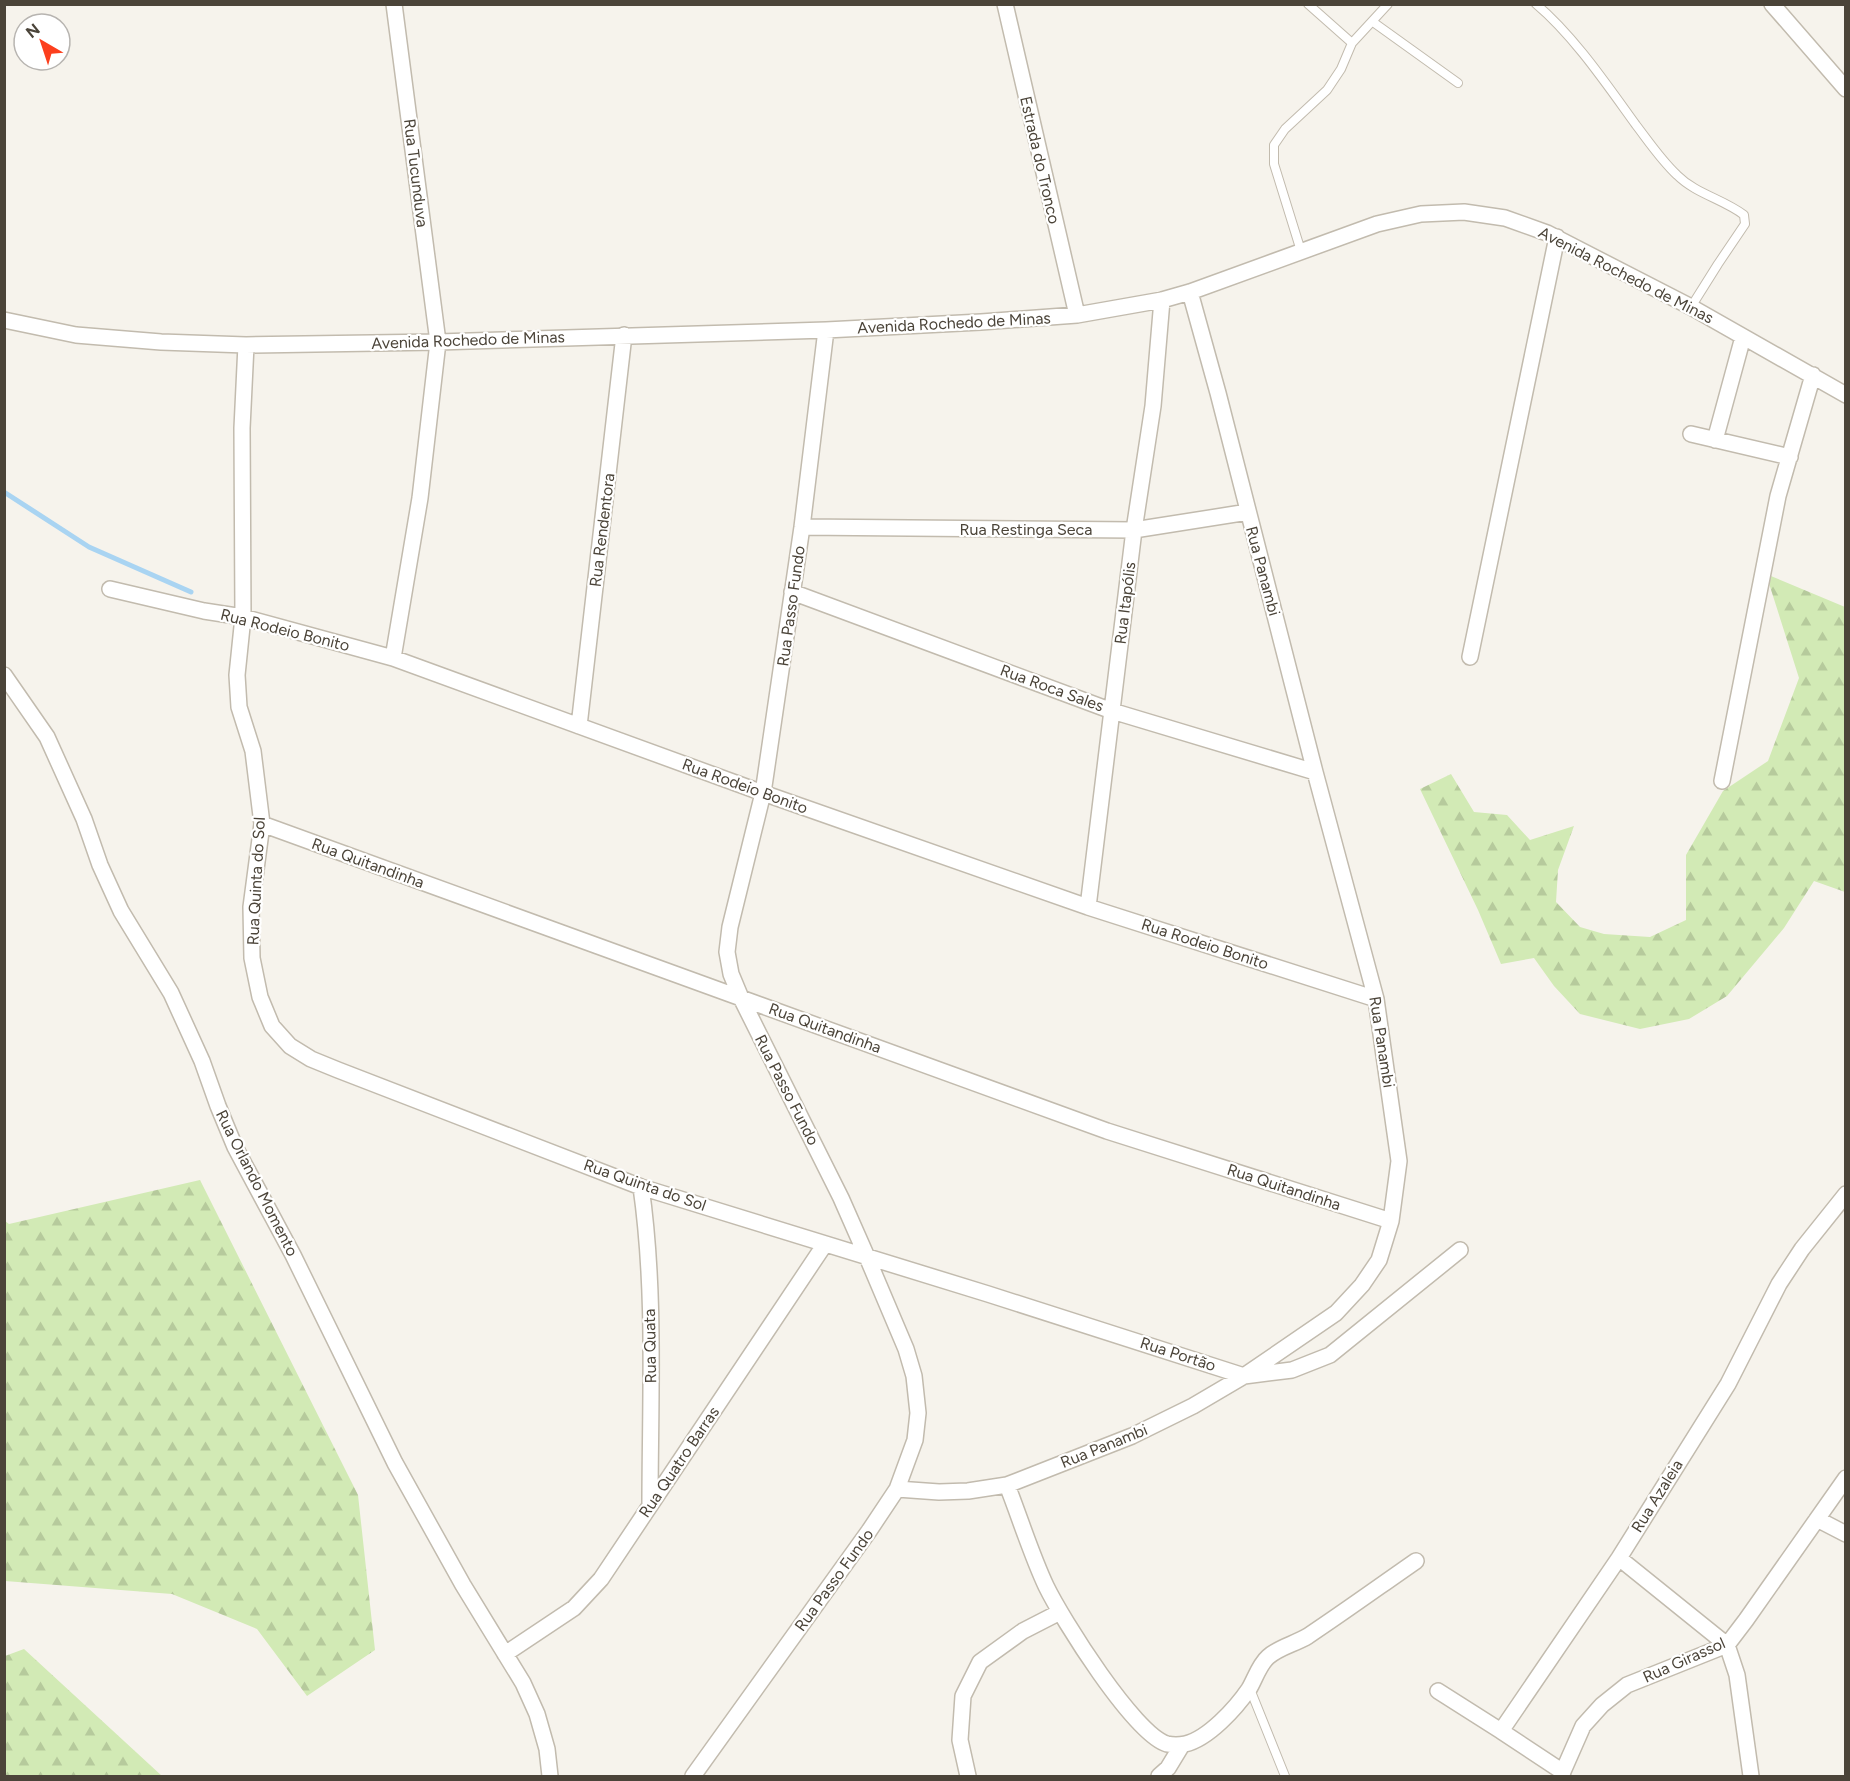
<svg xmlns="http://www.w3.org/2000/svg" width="1850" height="1781" viewBox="0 0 1850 1781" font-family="Figtree,sans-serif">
<defs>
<pattern id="forest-firs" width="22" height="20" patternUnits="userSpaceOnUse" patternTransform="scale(1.5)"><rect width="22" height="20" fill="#d2eab5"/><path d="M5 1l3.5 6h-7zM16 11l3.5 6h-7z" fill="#b6ca9c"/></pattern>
</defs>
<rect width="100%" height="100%" fill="#f6f3ec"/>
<path fill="url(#forest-firs)" d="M1766,574L1845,607V892L1814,881L1784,928L1727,996L1689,1019L1640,1029L1580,1014L1554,986L1534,958L1501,964L1478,910L1420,789L1451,774L1474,812L1507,815L1530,840L1574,826L1558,870L1556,902L1580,927L1604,934L1650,937L1686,920V855L1723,791L1768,761L1799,678Z
M200,1180L358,1495L375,1650L307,1696L257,1629L172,1594L5,1581V1221L9,1224Z
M24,1649L162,1776H5V1656Z"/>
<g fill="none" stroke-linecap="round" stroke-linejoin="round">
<path stroke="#a9d4f2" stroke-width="5" d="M4,492L89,547L191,592"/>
<g stroke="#c2bbae" stroke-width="10">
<path id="service" d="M1308,4L1352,43
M1536,4C1574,36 1607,85 1636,125C1649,142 1661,160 1677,175C1696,194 1723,199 1744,215L1745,224L1718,264L1691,307
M1373,22L1458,83
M1301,251L1274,164V145L1285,129L1327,90L1341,69L1352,43L1388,4
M1250,1689L1285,1776"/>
</g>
<g stroke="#c2bbae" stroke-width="18">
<path id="minor" d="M1005,4L1077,315
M1772,4L1846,89
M4,320L76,335L161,342L246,345L438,342L826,330L981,322L1077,315L1162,300L1190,292L1377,224L1421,214L1464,212L1505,218L1547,233L1691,307L1846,395
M246,345L242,428L243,617L237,675L239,707L253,751L262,824L251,907L252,958L260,997L272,1026L290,1046L311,1059L338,1070L641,1187L988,1294L1244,1376L1292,1370L1330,1355L1460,1250
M1691,434L1790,457
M1715,440L1743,337
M802,527L1134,530L1248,512
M110,589L204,611L243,617L393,658L763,793L1088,907L1376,999
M792,592L1112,711L1315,772
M1470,657L1557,237
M393,658L420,498L438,342L394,4
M4,675L47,737L84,819L100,865L121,911L171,993L202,1061L218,1106L235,1147L293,1255L395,1463L463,1585L523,1683L537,1714L547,1749L550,1776
M579,726L624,335
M1722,781L1778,496L1813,375
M262,824L1107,1131L1391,1221
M1088,907L1134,530L1153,406L1162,300
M641,1187C656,1292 650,1400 650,1506
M1007,1485C1020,1518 1031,1554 1046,1586C1062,1619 1134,1734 1167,1744C1172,1745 1180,1745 1185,1744C1208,1739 1236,1708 1249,1689C1255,1679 1259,1665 1268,1657C1279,1647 1295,1644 1308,1636C1344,1612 1380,1586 1416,1561
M897,1489L939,1492L968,1491L1007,1485L1132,1436L1193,1406L1244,1376L1336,1313L1362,1285L1379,1260L1391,1221L1399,1161L1376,999L1315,772L1218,393L1190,292
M1817,1519L1846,1534
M1619,1558L1727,1645L1737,1675L1751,1776
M505,1654L574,1608L601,1579L825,1244
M1438,1691L1501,1731
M1563,1772L1501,1731L1619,1558L1728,1384L1779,1284L1802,1249L1846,1194
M693,1776L869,1531L897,1489L915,1440L918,1413L914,1376L906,1349L867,1257L841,1198L741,998L731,974L727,952L730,927L763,793L802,527L826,330
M968,1776L960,1740L963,1696L980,1662L1023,1631L1060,1612
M1159,1776L1168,1768L1182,1745
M1561,1776L1583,1726L1602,1705L1627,1685L1727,1645L1746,1620L1846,1478"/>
</g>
<use href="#service" stroke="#fff" stroke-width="8"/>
<use href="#minor" stroke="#fff" stroke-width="15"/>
</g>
<g text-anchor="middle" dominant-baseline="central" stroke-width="4.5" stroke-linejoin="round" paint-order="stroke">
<g font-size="16" fill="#4b4439" stroke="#fff">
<text transform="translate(1040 160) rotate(77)">Estrada do Tronco</text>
<text transform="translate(416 173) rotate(83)">Rua Tucunduva</text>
<text transform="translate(1626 275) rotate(27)">Avenida Rochedo de Minas</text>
<text transform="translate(954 323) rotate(-3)">Avenida Rochedo de Minas</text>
<text transform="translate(468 340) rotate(-2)">Avenida Rochedo de Minas</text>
<text x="1026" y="529">Rua Restinga Seca</text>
<text transform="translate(602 530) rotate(-83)">Rua Rendentora</text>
<text transform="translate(1263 571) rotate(75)">Rua Panambi</text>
<text transform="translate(1125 603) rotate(-83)">Rua Itapólis</text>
<text transform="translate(791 606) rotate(-82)">Rua Passo Fundo</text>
<text transform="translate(285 630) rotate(14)">Rua Rodeio Bonito</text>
<text transform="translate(1052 688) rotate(20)">Rua Roca Sales</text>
<text transform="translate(745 786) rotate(20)">Rua Rodeio Bonito</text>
<text transform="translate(368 863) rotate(20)">Rua Quitandinha</text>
<text transform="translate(256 881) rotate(-87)">Rua Quinta do Sol</text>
<text transform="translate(1205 944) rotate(18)">Rua Rodeio Bonito</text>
<text transform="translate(825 1028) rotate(20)">Rua Quitandinha</text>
<text transform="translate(1382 1042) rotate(81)">Rua Panambi</text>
<text transform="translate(787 1090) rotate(63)">Rua Passo Fundo</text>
<text transform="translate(257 1183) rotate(63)">Rua Orlando Momento</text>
<text transform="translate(645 1185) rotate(19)">Rua Quinta do Sol</text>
<text transform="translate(1284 1187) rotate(18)">Rua Quitandinha</text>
<text transform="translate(650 1346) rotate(-91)">Rua Quata</text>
<text transform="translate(1178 1354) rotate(18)">Rua Portão</text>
<text transform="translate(1104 1446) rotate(-22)">Rua Panambi</text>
<text transform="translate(679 1462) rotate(-56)">Rua Quatro Barras</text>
<text transform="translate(1657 1496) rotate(-58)">Rua Azaleia</text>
<text transform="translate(834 1580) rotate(-54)">Rua Passo Fundo</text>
<text transform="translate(1684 1660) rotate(-24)">Rua Girassol</text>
</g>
</g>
<rect width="1850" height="1781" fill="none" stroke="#4b4439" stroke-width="12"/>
<g transform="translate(42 42) rotate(321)"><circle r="28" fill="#ffffff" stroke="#b7b4b0" stroke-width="1.5"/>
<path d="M0-4.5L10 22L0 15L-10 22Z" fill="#fc3f1d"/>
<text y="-9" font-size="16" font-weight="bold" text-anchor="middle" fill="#4b4439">N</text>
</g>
</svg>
